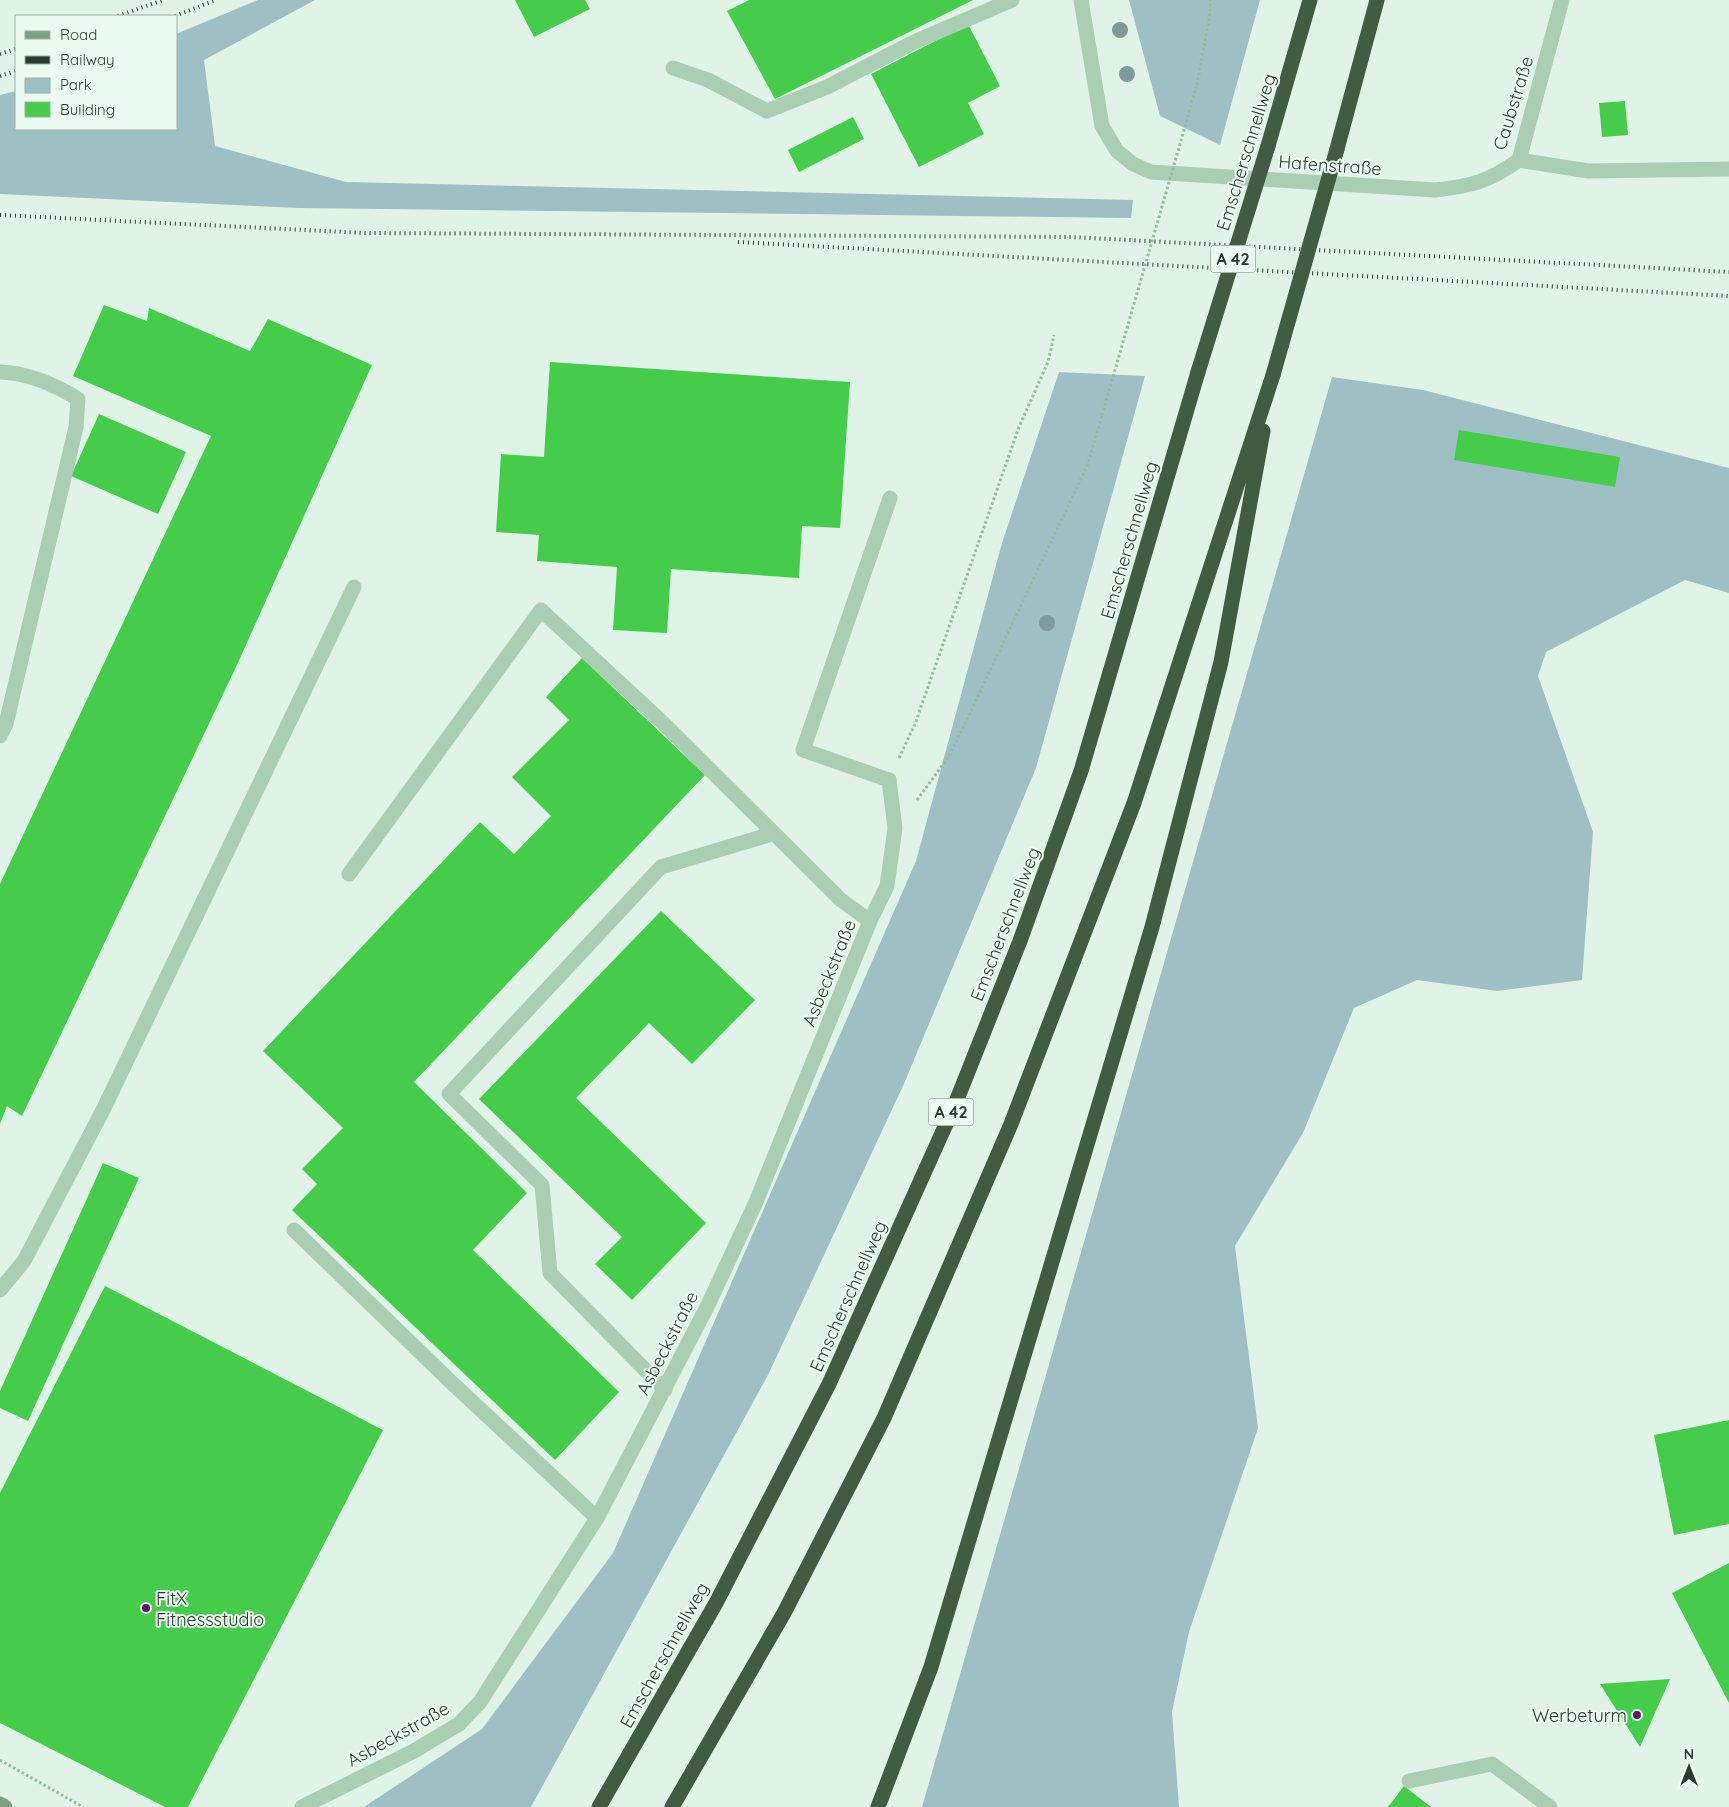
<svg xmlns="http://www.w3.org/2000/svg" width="1729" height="1807" viewBox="0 0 1729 1807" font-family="Quicksand,sans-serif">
<rect width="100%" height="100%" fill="#dff4e6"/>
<path fill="#9ec0c5" d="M258,0H315L204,60L215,146L346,182L1133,200L1131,218L299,208L0,194V95L16,91V129H176V34Z
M1129,0H1260L1220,145L1160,116Z
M1059,372L1145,376L1036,768L903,1086L768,1375L531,1807H364L482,1729L613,1553L916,861L1002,543Z
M1332,377L1423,390L1729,468V593L1685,580L1546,652L1538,676L1593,832L1582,980L1497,991L1417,980L1354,1008L1303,1133L1235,1246L1258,1428L1189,1632L1172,1712L1179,1807H922Z"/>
<path fill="#46cc4b" d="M515,0H585L590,9L534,37Z
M749,0H973L775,99L727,11Z
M968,24L1000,86L968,103L984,134L919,167L871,74Z
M1625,101L1628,135L1602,137L1599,103Z
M853,117L864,139L799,172L788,150Z
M104,305L147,321L149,308L250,351L268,319L372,365L236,667L22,1116L7,1106L0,1124V884L211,436L73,376Z
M550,362L850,382L840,528L802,526L799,578L671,569L667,633L613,630L617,567L537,561L539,535L496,532L501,454L544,457Z
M99,414L186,452L158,514L71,476Z
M1459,430L1620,457L1615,487L1454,460Z
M582,658L705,775L414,1082L527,1193L473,1250L619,1392L555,1460L292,1210L317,1184L302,1169L343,1128L263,1051L480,822L514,854L551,816L512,777L569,720L546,697Z
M661,911L755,1000L692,1064L649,1023L576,1098L706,1223L632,1300L595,1264L622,1237L479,1099Z
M103,1163L139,1178L28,1421L0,1408V1391Z
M105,1286L383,1430L188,1807H165L0,1723V1493Z
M1729,1420V1524L1674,1535L1654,1435Z
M1729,1563V1703L1672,1593Z
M1670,1679L1640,1747L1600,1684Z
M1404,1786L1431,1807H1388Z"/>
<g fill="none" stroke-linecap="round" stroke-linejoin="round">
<path stroke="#94ba9d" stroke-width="3" stroke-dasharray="2.5 2.5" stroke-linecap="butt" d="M1197,85L1210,13V0
M899,758L915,724L1019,427L1048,362L1054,335
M917,800L950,755L1088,464L1102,415
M0,1760L83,1807"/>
<path stroke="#aaceb3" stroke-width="15" d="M673,68L708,80L767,111L827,87L914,42L1012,0
M1519,160L1588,171L1729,169
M0,372C28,373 54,384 78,399L76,427L6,724L0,736
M889,780L803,750L890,498
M349,874L541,610L662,722L841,900L870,921
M294,1230L450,1381L597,1518
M0,1290L24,1261L104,1108L354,587
M665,1390L550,1273L542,1185L449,1094L661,867L772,834
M1409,1781L1492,1764L1550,1807"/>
<path stroke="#aaceb3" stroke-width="15" d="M1081,0L1102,126L1117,151L1133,164L1151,172L1435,190C1472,186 1488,182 1519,160L1562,0
M302,1807L414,1751L459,1724L480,1702L597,1518L708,1305L756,1202L870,921L887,886L895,828L889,780"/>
<path stroke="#7ba281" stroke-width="15" d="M0,1804L5,1807"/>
<path stroke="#415c43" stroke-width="15" d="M1268,146L1310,0
M1337,149L1377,0
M599,1807L716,1603L829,1384L956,1102L1020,941L1081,771L1198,372
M672,1807L784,1613L884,1418L1011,1124L1134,803L1273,375
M878,1807L931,1667L1152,927L1221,662L1263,431"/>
<path stroke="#2a3b2c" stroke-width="4" stroke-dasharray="1 4" stroke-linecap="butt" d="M118,16L163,0
M175,16L216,0
M0,54L16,49
M0,76L16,71
M0,215L366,233L1072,237L1729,272
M738,242L1729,296"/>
<path stroke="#94ba9d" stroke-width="3" stroke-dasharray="2.5 2.5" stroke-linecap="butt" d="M1102,415L1197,85"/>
<path stroke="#415c43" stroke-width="15" d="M1198,372L1268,146
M1273,375L1337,149"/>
</g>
<g fill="#7d9b9a">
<circle cx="1120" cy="30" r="8"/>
<circle cx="1127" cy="74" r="8"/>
<circle cx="1047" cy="623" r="8"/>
</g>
<g fill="#561c5f" stroke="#ecfbf1" stroke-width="2">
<circle cx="146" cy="1608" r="5"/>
<circle cx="1637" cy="1715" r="5"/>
</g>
<g text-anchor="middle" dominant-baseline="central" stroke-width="4" stroke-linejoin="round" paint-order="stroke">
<g fill="#ecfbf1" stroke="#647567" stroke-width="1">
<rect x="1210.5" y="245.5" width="45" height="27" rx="4"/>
<rect x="928.5" y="1098.5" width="45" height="27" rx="4"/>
</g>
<g font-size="16" font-weight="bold" fill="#2a3b2c">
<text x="1233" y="259">A 42</text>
<text x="951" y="1112">A 42</text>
</g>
<g font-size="18" fill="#2a3b2c" stroke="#ecfbf1">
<text transform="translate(1513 103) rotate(-73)">Caubstraße</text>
<text transform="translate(1246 152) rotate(-73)">Emscherschnellweg</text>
<text transform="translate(1330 165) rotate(4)">Hafenstraße</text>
<text transform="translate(1129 540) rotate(-74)">Emscherschnellweg</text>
<text transform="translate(1005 924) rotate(-69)">Emscherschnellweg</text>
<text transform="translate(829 973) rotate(-68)">Asbeckstraße</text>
<text transform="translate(848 1296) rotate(-66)">Emscherschnellweg</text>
<text transform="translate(667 1343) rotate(-63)">Asbeckstraße</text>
<text transform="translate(664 1655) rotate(-61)">Emscherschnellweg</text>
<text transform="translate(398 1734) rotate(-29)">Asbeckstraße</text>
</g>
<g font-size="18" fill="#2a3b2c" stroke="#ecfbf1" text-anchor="start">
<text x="156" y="1598">FitX<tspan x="156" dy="21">Fitnessstudio</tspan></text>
<text x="1627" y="1715" text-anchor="end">Werbeturm</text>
</g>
</g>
<rect x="15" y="15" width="162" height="115" fill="#ecfbf1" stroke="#9eaea2"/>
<rect x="25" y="31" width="25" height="8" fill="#7ba281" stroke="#9eaea2"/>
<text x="60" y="40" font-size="15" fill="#2a3b2c">Road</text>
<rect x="25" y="56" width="25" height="8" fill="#2a3b2c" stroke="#9eaea2"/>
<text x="60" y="65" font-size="15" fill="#2a3b2c">Railway</text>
<rect x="25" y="78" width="25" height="15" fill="#9ec0c5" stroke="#9eaea2"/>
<text x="60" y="90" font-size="15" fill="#2a3b2c">Park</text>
<rect x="25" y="102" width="25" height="15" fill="#46cc4b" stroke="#9eaea2"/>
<text x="60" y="115" font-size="15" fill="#2a3b2c">Building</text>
<g transform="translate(1689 1767)" stroke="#ecfbf1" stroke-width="4" paint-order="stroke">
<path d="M0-4L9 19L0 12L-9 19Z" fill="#2a3b2c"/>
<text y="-8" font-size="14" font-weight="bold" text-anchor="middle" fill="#2a3b2c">N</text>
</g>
</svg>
